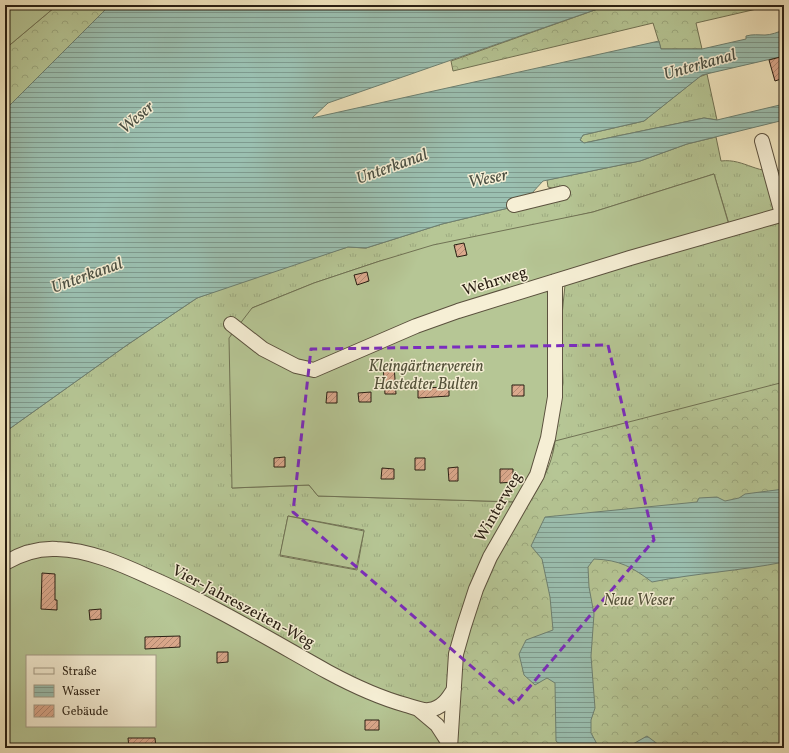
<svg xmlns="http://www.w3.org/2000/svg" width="789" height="753" viewBox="0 0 789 753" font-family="Vollkorn,serif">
<defs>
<pattern id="grass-tufts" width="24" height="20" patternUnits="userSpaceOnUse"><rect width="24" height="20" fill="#b6c695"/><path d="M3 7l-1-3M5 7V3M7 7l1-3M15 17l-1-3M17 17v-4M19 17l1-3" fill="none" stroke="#9caa80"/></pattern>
<pattern id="forest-crowns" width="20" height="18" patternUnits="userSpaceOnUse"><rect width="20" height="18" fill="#b6c695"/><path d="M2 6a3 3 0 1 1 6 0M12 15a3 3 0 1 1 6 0" fill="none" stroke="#9caa80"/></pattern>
<pattern id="water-rules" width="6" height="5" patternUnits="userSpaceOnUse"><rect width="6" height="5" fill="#9bc0b1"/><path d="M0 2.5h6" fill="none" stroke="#7e9b8f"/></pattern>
<pattern id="building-hatch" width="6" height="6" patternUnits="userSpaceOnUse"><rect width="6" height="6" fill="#dba98d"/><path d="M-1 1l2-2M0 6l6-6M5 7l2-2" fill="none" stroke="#b28972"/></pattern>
</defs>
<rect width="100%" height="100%" fill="#f1e6bf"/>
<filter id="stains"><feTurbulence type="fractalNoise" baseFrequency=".005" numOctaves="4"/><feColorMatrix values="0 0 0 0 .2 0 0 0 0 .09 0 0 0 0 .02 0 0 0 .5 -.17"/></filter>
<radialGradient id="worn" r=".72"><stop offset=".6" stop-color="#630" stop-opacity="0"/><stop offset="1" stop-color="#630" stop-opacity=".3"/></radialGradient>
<path fill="url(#grass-tufts)" stroke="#707254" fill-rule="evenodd" d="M707,74L717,120L704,118L584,143L580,140L583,135L644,121L699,77Z
M716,137L721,161C745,158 759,177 784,169V210L729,224L714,174L593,212L380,261L314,283L252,308L232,488L309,485L318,496L517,502L449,688L433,705L397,699L93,550L69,542L34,545L5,555V432L127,345L197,298L234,284L338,250L348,247L366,248L442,224L521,205L556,189L548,187L547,180L640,161L687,144ZM288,516L364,530L357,570L280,556Z
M784,220V489L564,748H456L530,498L538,492L552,459L563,383L561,325L565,285L655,255Z"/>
<path fill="url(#forest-crowns)" stroke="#707254" d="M55,5H110L5,110V49L55,7Z
M609,5H774L696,23L702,49H661L653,23L453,71L451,61Z
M784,382V748H457C456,718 458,686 462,657C469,617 488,574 507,538C524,507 551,478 555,441Z"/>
<path fill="#b6c695" stroke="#707254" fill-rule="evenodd" d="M5,5H55V7L5,49Z
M714,174L731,232L552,278C551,329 555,381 545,431C539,456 529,480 517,502L318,496L309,485L232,488L229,338L252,308L314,283L380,261L433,245L593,212Z
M288,516L364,531L356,569L280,555Z
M52,553L92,560L193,601L426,719L446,748H5V567ZM27,656H155V726H27Z"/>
<path fill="url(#water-rules)" stroke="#6d8072" d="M110,5H609L328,103L312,118L659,41L661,49H702L746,39V36C753,34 758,35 765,35C771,35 778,32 784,30V56L702,75L644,121L583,135L580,140L584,143L704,118L717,120L784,104V120L687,144L640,161L543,181L521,205L442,224L366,248L348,247L206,295L197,298L127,345L5,432V110Z
M784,489V562C740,571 696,573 652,582C632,567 620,560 594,559L588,567L589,587L594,614L591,656L595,708L591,720V733L597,744L605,748H564L556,741L555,683L547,678L535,685L524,675L519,654L526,640L553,630L550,597L542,559L531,546L545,517L697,502L699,498L717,497L725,501L739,498L745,494Z
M647,736L663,748H626Z"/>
<path fill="url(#building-hatch)" stroke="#291f13" d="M784,56V78L775,81L769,60Z
M464,243L467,255L457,257L454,245Z
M367,272L369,281L357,285L354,275Z
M383,365H394L396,394H385Z
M512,385H524V396H512Z
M449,387V396L418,398V388Z
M327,392H337V403H326Z
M371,392V402H359L358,393Z
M285,457V467H274V458Z
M415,458H425V470H415Z
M458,467V481H449L448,468Z
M382,468L394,469V479H381Z
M500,469H513V482L500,483Z
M42,573L55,574V600H57V610L41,609Z
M101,609V619L90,620L89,610Z
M180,636V647L145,649V637Z
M217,652H228V662L217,663Z
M365,720H379V730H365Z
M128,738H155L156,748H129Z"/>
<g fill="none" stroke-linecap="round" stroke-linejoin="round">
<g stroke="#5b513e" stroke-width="16">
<path id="minor" d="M762,141L782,214
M514,205L563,193
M231,324L263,349L296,366L314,370L416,326L458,311L630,258L784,214
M5,563C20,554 39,548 57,549C89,550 121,564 149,577C211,604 269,639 328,672C354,686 377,697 406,705C413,707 422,711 429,710C442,708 448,699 454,689
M418,709L437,725L450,745
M450,748L456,654L464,626L476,589L490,557L537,475L548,438L555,397V281"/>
</g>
<use href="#minor" stroke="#f6efd5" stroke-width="14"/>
</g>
<path fill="none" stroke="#7b2cbf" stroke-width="3" stroke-dasharray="8 5" stroke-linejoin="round" d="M608,345L654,540L515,704L293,512L311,349Z"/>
<g text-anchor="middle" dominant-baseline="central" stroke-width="3" stroke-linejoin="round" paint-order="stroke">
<g font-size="16" fill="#291f13" stroke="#f6efd5">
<text transform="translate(495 282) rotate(-17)">Wehrweg</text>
<text transform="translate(499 507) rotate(-60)">Winterweg</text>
<text transform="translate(243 607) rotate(28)">Vier-Jahreszeiten-Weg</text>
</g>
<g font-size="16" font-style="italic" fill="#53513a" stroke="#f6efd5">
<text x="426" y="367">Kleingärtnerverein<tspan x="426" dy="18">Hastedter Bulten</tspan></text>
<text x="639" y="601">Neue Weser</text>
</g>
<g font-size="17" font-style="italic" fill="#4b4f42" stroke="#f6efd5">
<text transform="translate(700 65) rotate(-16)">Unterkanal</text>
<text transform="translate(137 118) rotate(-41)">Weser</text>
<text transform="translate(392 167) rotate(-20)">Unterkanal</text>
<text transform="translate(488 179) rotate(-11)">Weser</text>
<text transform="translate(87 276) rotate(-20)">Unterkanal</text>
</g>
</g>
<rect width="789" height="753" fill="none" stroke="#f1e6bf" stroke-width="20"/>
<rect x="6" y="6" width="777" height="741" fill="none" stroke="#291f13" stroke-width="2"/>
<rect x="10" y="10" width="769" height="733" fill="none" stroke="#291f13"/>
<rect x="26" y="655" width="130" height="72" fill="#f6efd5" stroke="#a49c87"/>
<rect x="34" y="668" width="20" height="6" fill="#f6efd5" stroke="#a49c87"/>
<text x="62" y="675" font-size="12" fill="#291f13">Straße</text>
<rect x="34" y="685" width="20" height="12" fill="url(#water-rules)" stroke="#a49c87"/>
<text x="62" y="695" font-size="12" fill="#291f13">Wasser</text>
<rect x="34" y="705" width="20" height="12" fill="url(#building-hatch)" stroke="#a49c87"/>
<text x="62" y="715" font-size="12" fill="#291f13">Gebäude</text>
<rect width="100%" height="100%" filter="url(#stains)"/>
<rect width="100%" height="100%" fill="url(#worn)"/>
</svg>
